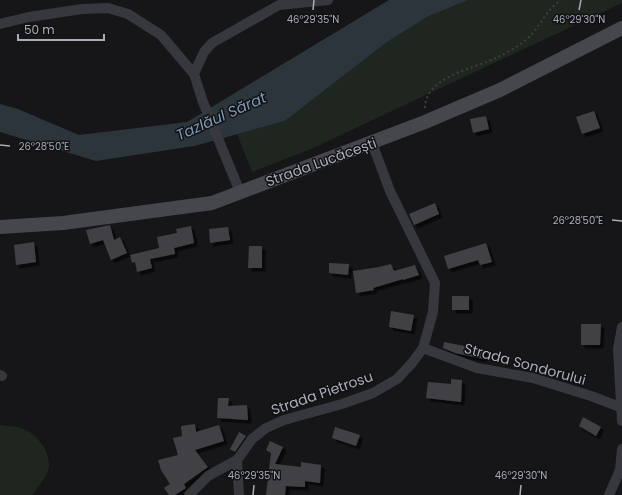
<svg xmlns="http://www.w3.org/2000/svg" width="622" height="495" viewBox="0 0 622 495" font-family="Poppins,sans-serif">
<defs>
<filter id="shadow"><feDropShadow dx="3.5" dy="3.5" stdDeviation="0" flood-color="#0009"/></filter>
</defs>
<rect width="100%" height="100%" fill="#161618"/>
<path fill="#1e261f" d="M467,0H622V3L311,149L252,172L237,134L285,121L387,42L429,16Z
M0,425C7,426 15,426 21,428C36,433 50,450 49,466C48,476 38,487 32,495H0Z"/>
<path fill="#2c353c" d="M389,0H468L429,16L387,42L285,121L194,146L96,161L0,132V104L18,109L79,135L187,122Z"/>
<path fill="#404145" filter="url(#shadow)" d="M594,111L600,128L582,134L576,117Z
M486,116L489,129L473,133L470,119Z
M435,203L439,214L414,225L409,214Z
M110,225L114,240L120,237L127,253L111,260L103,240L90,244L86,230Z
M191,226L194,243L174,248L175,254L150,259L152,268L137,272L135,262L132,263L130,255L159,248L157,237L177,233L176,229Z
M228,227L230,240L210,243L209,229Z
M34,242L36,262L16,265L14,245Z
M486,243L492,262L480,265L478,260L448,269L444,256Z
M249,246H262V268H248Z
M329,263L349,264L348,275L329,273Z
M391,264L394,271L415,265L419,275L403,280V279L373,288L374,290L356,293L353,271L379,267Z
M452,296H469V310H452Z
M391,311L414,315L411,331L389,327Z
M581,324H601L600,345H581Z
M444,342L485,350L483,359L455,353L443,348Z
M451,379L462,380L461,402L426,398L428,382L451,384Z
M218,398H229L228,406L247,405L248,420L217,418Z
M583,417L601,427L596,436L579,426Z
M195,424L196,432L219,425L224,441L195,450L208,467L184,484L186,488L175,495H169L164,488L170,484L161,470L158,460L178,455L173,438L182,436L181,426Z
M335,427L360,435L356,446L332,438Z
M239,432L246,436L235,452L230,449Z
M270,441L283,447L275,464L301,467V462L321,465L320,483L305,481V487L286,486L285,495H266L271,453L266,450Z"/>
<g fill="none" stroke-linecap="round" stroke-linejoin="round">
<path stroke="#3d3f44" stroke-width="2" stroke-dasharray="2 3" stroke-linecap="butt" d="M425,108C425,77 473,69 496,58C506,53 518,47 527,39C540,27 546,10 561,0"/>
<path stroke="#37383d" stroke-width="10" d="M0,24L29,17L82,9L108,8L128,14L161,35L194,74L203,102L240,192
M194,74L204,52L212,43L279,5L328,0
M622,327L618,349L622,421
M423,348L477,368L533,378L591,396L620,407
M0,375L2,376
M237,460L239,495
M189,495L208,476L237,460L252,439L266,428L284,420L342,404L373,393L397,379L412,363L423,348L433,312L435,283L390,191L372,143
M609,495L620,470L622,449"/>
<path stroke="#45474d" stroke-width="14" d="M0,227L63,223L212,203L425,122L500,90L622,28"/>
</g>
<path fill="none" stroke="#a8adb8" stroke-width="1.5" d="M313,10L314,0M579,10L581,0M0,145L10,146M612,220L622,221M253,495L254,485M520,495L521,485"/>
<g text-anchor="middle" dominant-baseline="central" stroke-width="3" stroke-linejoin="round" paint-order="stroke">
<g font-size="14" fill="#a8adb8" stroke="#111113">
<text transform="translate(321 162) rotate(-20)">Strada Lucăcești</text>
<text transform="translate(525 364) rotate(15)">Strada Sondorului</text>
<text transform="translate(322 393) rotate(-19)">Strada Pietrosu</text>
</g>
<g font-size="15" font-style="italic" fill="#7f9bb3" stroke="#111113">
<text transform="translate(221 116) rotate(-24)">Tazlăul Sărat</text>
</g>
</g>
<g font-size="10" text-anchor="middle" fill="#a8adb8" stroke="#111113" stroke-width="3" stroke-linejoin="round" paint-order="stroke">
<text x="313" y="23">46°29'35"N</text>
<text x="579" y="23">46°29'30"N</text>
<text x="44" y="150">26°28'50"E</text>
<text x="578" y="224">26°28'50"E</text>
<text x="254" y="479">46°29'35"N</text>
<text x="521" y="479">46°29'30"N</text>
</g>
<path d="M18 34v6h86v-6" fill="none" stroke="#a8adb8" stroke-width="2"/>
<text x="24" y="34" font-size="12" fill="#a8adb8" stroke="#111113" stroke-width="3" paint-order="stroke">50 m</text>
</svg>
